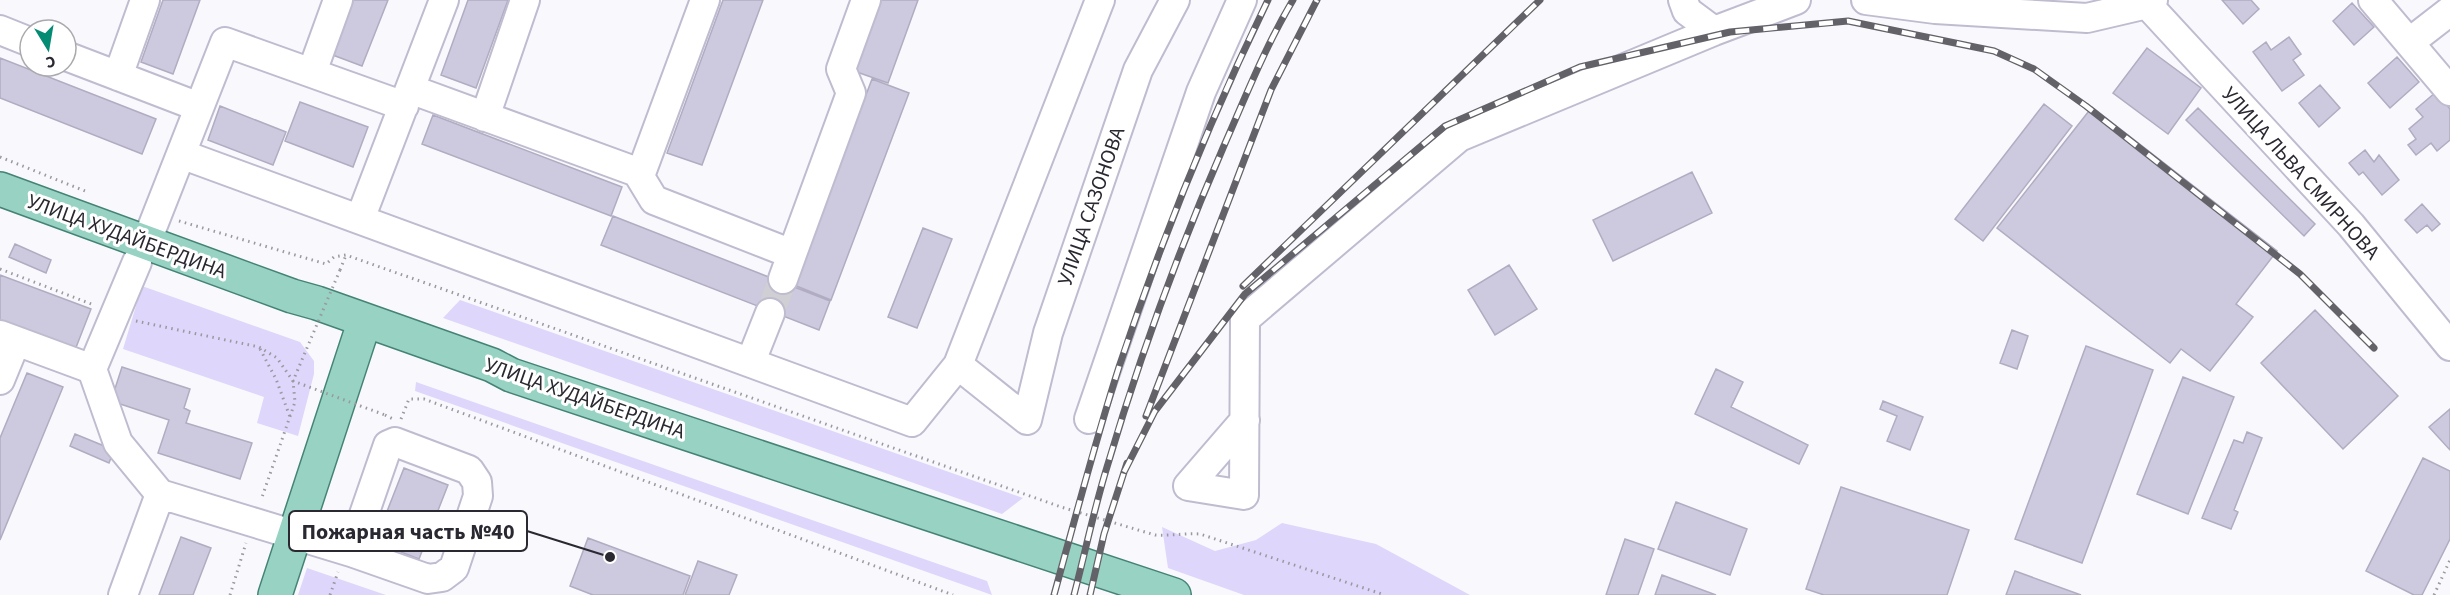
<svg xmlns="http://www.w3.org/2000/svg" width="2450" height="595" viewBox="0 0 2450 595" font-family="'Source Sans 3',sans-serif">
<rect width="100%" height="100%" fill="#f9f9fd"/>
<path fill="#ded6fb" d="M142,286L300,342L314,361V374L298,436L257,423L264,397L123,349Z
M460,300L1023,498L1002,514L443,318Z
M416,382L987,581L992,595L415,391Z
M1282,523L1376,544L1470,595H1244L1168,568L1162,527L1215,551L1256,540Z
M307,568L386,595H298Z"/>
<path fill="#cdc9de" stroke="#b1acc1" stroke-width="1.5" d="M163,0H200L173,74L141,62Z
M351,0H388L362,66L330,54Z
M468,0H508L476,88L441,75Z
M723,0H763L702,165L667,153Z
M880,0H918L888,83L854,71Z
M2222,0H2251L2259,9L2243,24Z
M2352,3L2374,27L2354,45L2333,21Z
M2289,37L2301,54L2293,60L2304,75L2282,91L2253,52L2266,42L2271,50Z
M2147,48L2201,88L2168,134L2113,93Z
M2397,57L2419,82L2390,108L2368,83Z
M0,58L156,119L142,154L0,98Z
M872,79L909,93L831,300L794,285Z
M2320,85L2340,108L2319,127L2299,103Z
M2436,92L2450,109V140L2437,151L2431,143L2416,155L2408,145L2416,139L2409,129L2423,117L2416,109Z
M300,102L368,127L353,167L285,141Z
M2044,104L2072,126L1983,241L1955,219Z
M220,106L286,132L273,165L208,140Z
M2092,107L2277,251L2236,304L2253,317L2210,371L2181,349L2170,363L1997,228Z
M2198,108L2315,224L2304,236L2186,120Z
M433,115L622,187L611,216L422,144Z
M2365,150L2374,162L2379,155L2399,180L2382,195L2363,172L2359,175L2349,163Z
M1692,172L1712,213L1613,261L1593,220Z
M2422,204L2440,224L2432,231L2427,225L2417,233L2405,220Z
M613,216L830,301L819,330L601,245Z
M923,228L952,239L917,328L888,317Z
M15,244L51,260L46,273L9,257Z
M1509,265L1537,309L1495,335L1468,290Z
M0,275L91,309L75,350L0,321Z
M2315,310L2398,396L2343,449L2261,363Z
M2012,330L2028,336L2017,369L2000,363Z
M2086,346L2153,370L2082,563L2015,539Z
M122,367L190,389L184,408L190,411L186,423L252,443L240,479L158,453L169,420L111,401Z
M1716,369L1743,382L1731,407L1808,445L1799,464L1695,414Z
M27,373L63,387L0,540V438Z
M2183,377L2234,397L2188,514L2137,494Z
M1883,401L1923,417L1910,450L1887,441L1897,416L1880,409Z
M2450,409V450L2429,427Z
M2247,432L2262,438L2234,510L2238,512L2231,529L2202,518L2234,440L2243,443Z
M75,434L114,450L109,463L70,446Z
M2423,458L2450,471V539L2422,595H2414L2366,571Z
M404,468L448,485L419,559L375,542Z
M1841,487L1969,530L1947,595H1824L1806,589Z
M1676,502L1747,529L1730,575L1658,549Z
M181,537L211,548L193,595H159Z
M588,538L690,576L683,595H593L570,586Z
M1625,539L1654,549L1638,595H1606Z
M698,561L737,575L729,595H685Z
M2015,571L2081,595H2006Z
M1662,575L1716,595H1655Z"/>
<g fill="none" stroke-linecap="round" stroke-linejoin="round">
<path stroke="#d0cfd4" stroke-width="28" stroke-dasharray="28 14" stroke-linecap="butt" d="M770,313L783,279"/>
<g stroke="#c0bcd0" stroke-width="32">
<path id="minor" d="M1100,0L958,365L1027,420L1048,333L1138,70L1175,0
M1683,0L1687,11L1714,31
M1866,0L1935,9L2087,18L2147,4L2153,0
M2373,0L2450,91
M2147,4L2351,225L2450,346
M0,30L30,42
M2410,42L2450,11
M66,56L199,107
M312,72L338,0
M118,76L145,0
M410,89L637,172L654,200L792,254L783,279
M485,117L525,0
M181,154L912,422L958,365
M640,176L705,0
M360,219L444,0
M146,243L225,42L404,106
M792,254L851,93L841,69L866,0
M0,335L92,369L137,262
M751,361L770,313
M92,369L118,443L160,494L351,552L428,579L442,577L454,568L478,496L477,482L469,470L395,442L388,445L351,552
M0,380L16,341
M1089,419L1201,92L1242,0
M1245,420L1188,486L1244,495L1245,319L1459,137L1714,31L1796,0
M123,595L160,494"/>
</g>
<g stroke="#448376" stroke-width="36">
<path id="major" d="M0,189L292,296L317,303L492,365L511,375L1174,595
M275,595L363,326"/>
</g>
<path stroke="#9a999f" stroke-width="3" stroke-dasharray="1.5 4.5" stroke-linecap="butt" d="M0,157L85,191
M179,221L326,264L334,257L346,255L1061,507L1155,535C1171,536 1185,533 1200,534L1385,595
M0,269L94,305
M340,270L346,255
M136,321L259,347L277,358L293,381L295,402L261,500
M260,349L276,379L290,417
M385,415L393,419
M401,419L409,399H424L953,595
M230,595L246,543
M330,595L338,572
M2434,595L2450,560"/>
<use href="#minor" stroke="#fff" stroke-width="28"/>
<use href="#major" stroke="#97d2c3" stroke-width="33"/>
<g stroke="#636269" stroke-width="7">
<path id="rail" d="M1243,286L1540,0
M1146,416L1271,90L1317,0
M1124,472L1155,411L1245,294L1445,126L1580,67L1730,32L1848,21L1994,51L2034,69L2086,106L2300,274L2374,348
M1054,595C1075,519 1095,442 1119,367C1161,241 1210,119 1268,0
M1074,595C1085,553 1094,509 1107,467C1139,359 1178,252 1223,148C1245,98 1265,47 1293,0
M1090,595L1104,534L1127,463"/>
</g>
<use href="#rail" stroke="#fff" stroke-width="4.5" stroke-dasharray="14" stroke-linecap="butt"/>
<path stroke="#9a999f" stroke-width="3" stroke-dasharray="1.5 4.5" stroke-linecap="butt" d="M340,270L293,381L385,415"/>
</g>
<g text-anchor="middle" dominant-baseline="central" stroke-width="6" stroke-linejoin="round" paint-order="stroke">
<g font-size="21" fill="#2a2931" stroke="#fff">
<text transform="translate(2301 173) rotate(48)">УЛИЦА ЛЬВА СМИРНОВА</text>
<text transform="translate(1091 206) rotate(-71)">УЛИЦА САЗОНОВА</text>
<text transform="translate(127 236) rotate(20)">УЛИЦА ХУДАЙБЕРДИНА</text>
<text transform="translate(585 398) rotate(19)">УЛИЦА ХУДАЙБЕРДИНА</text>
</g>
</g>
<path fill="none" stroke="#2a2931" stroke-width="2" d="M610 557L527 531"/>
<circle fill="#2a2931" stroke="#fff" stroke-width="2" cx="610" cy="557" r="6"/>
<rect fill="#fff" stroke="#2a2931" stroke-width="2" x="289" y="511" width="238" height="40" rx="6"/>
<g font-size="22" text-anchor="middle" font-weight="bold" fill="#2a2931">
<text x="408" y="539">Пожарная часть №40</text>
</g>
<g transform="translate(48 48) rotate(169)"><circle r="28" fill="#ffffff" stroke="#aaa9ad" stroke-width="1.5"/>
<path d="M0-4.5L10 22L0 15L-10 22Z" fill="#038c73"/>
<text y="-9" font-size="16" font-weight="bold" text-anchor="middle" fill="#2a2931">С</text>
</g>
</svg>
